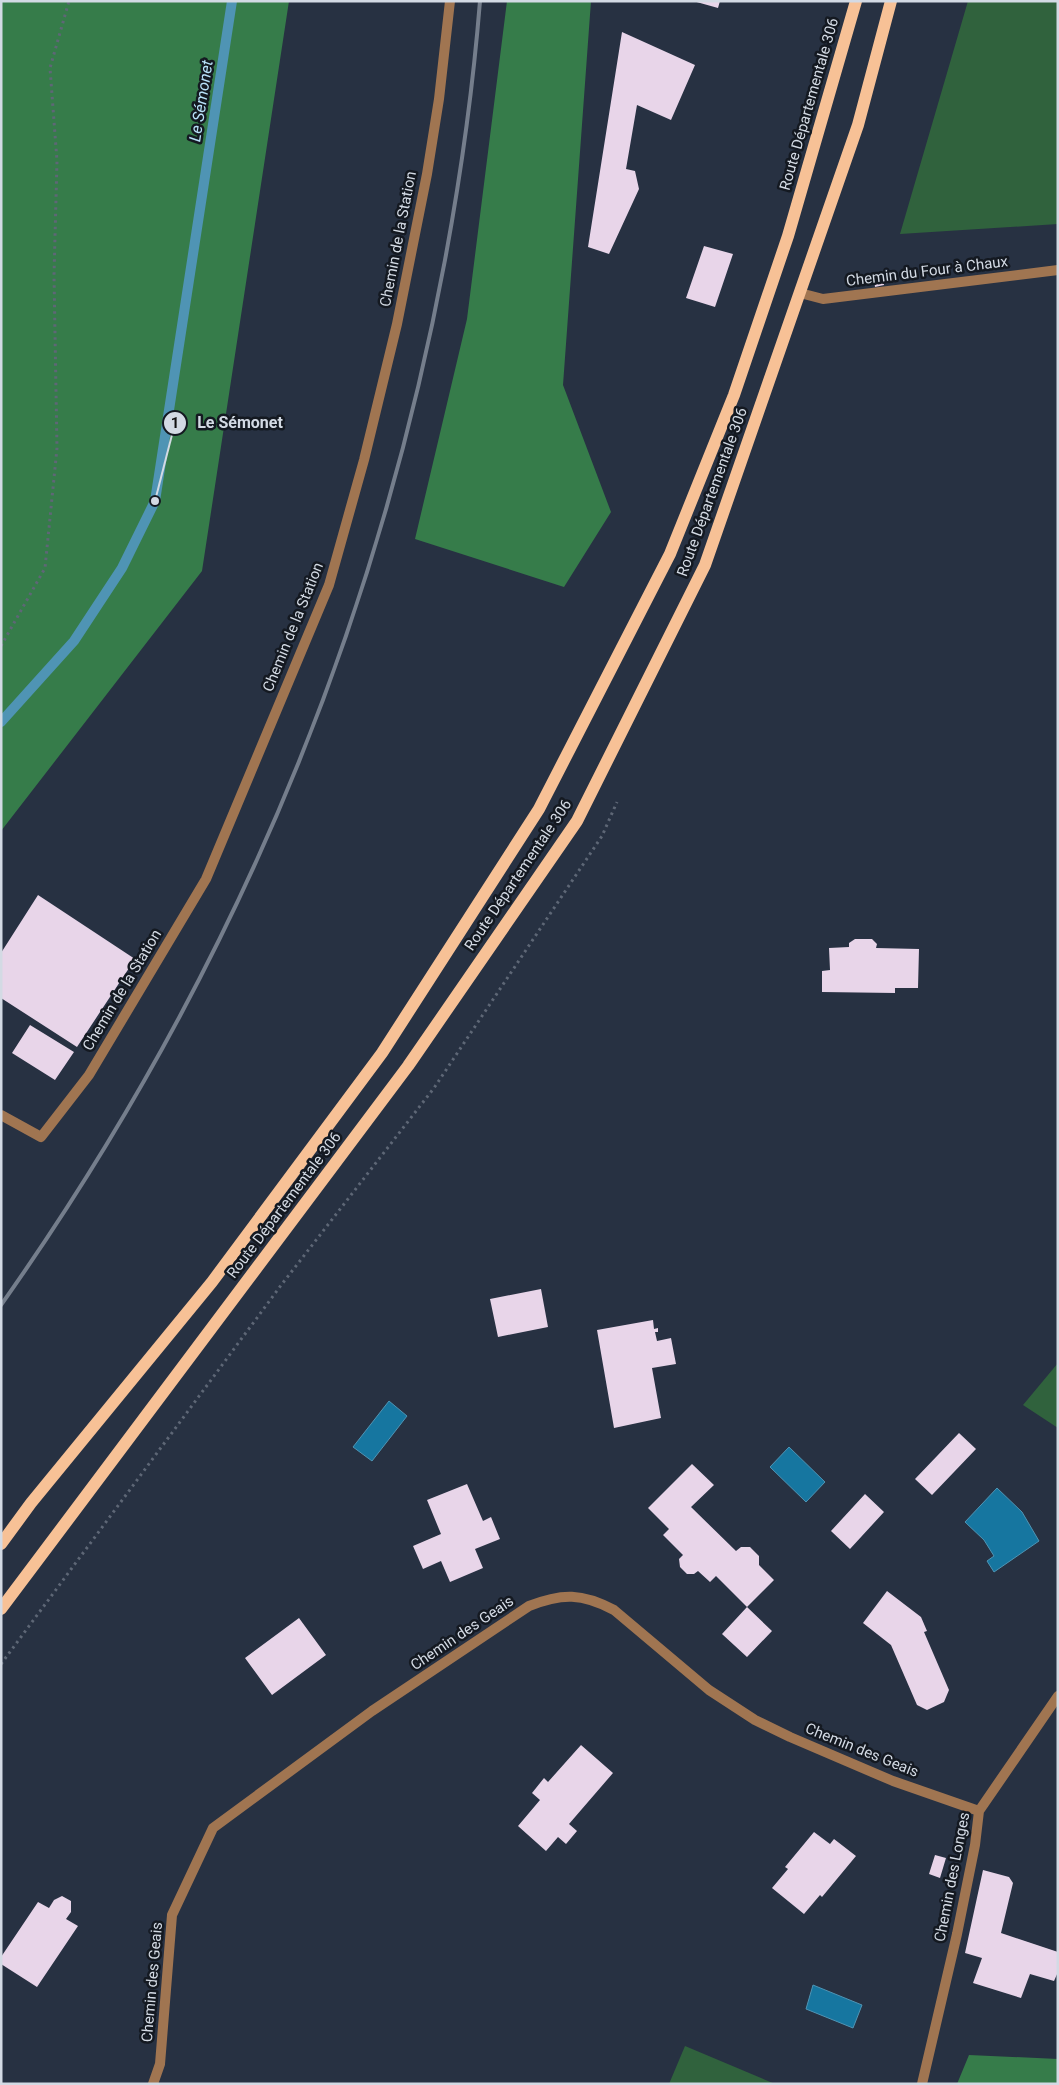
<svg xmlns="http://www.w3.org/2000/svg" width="1059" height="2085" viewBox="0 0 1059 2085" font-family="Roboto,sans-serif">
<rect width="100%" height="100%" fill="#273142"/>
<path fill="#30623d" d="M968,1H1058V224L900,234Z
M1058,1363V1428L1023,1405Z
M685,2046L775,2084H669Z"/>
<path fill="#367c4a" d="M1,1H289L202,571L1,831Z
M507,1H591L563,385L611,512L564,587L415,539L467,319Z
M969,2055L1058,2059V2084H957Z"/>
<path fill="#1676a0" stroke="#4f94b4" d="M389,1401L407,1416L372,1461L353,1447Z
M789,1447L825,1482L806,1502L770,1467Z
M997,1488L1022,1512L1039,1541L994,1572L987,1561L994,1556L984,1540L965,1522Z
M813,1985L862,2005L853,2028L806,2009Z"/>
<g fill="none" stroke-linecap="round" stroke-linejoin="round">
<path stroke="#4f94b4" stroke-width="10" d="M1,722L74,641L122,568L155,501L232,1"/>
</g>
<path fill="#e8d5e9" d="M693,1H720L718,8Z
M622,32L695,65L671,120L637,105L626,169L635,171L639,189L609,254L588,247Z
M704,246L733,254L715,307L686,298Z
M883,275L884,285L875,287L874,277Z
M38,895L135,959L77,1047L1,998V953Z
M855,939H872L877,944L876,948L919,949L918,988H895V993L822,992V971L830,970L829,948L849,947V943Z
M30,1025L74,1052L55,1080L12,1053Z
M541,1289L548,1327L498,1337L490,1299Z
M653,1320L654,1329L658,1328V1332H655L657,1341L671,1338L676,1364L652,1368L661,1418L614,1428L597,1330Z
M959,1433L976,1449L932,1495L915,1479Z
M692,1464L714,1485L691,1507L736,1551L741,1547H750L759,1556V1565L774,1580L747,1607L716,1576L710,1582L698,1571L694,1574H687L680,1567L679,1559L683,1555L663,1535L669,1529L648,1508Z
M467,1484L483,1521L491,1517L500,1539L475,1549L483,1568L450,1582L441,1561L423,1569L413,1546L441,1534L427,1500Z
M865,1494L884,1512L850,1549L831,1531Z
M887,1591L921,1617L927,1631L924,1632L949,1690L944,1702L927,1710L917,1705L891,1645L863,1623Z
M747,1607L772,1631L747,1657L722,1634Z
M299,1618L326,1655L272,1695L245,1658Z
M581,1745L613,1773L569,1824L577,1831L566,1844L558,1837L546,1851L518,1826L540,1800L532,1793L544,1778L548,1782Z
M814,1832L830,1844L834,1839L856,1856L822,1897L820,1895L804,1914L772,1888L788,1869L785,1867Z
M935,1855L946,1858L940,1878L929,1874Z
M983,1870L1009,1877L1013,1883L1001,1933L1058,1952V1972L1054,1981L1030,1974L1021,1998L973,1983L982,1958L965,1953Z
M62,1896L71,1901V1912L66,1919L78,1926L37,1987L1,1964V1957L38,1902L49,1908L54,1900Z"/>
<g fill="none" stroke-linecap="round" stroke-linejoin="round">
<path stroke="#5e6776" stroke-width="3" stroke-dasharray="2.5 4" stroke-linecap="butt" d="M1,646L45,568L57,448L54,275L57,161L50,68L69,1
M1,1664L282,1284L434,1088L602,836L617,802"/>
<path stroke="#a07551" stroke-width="10" d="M800,293L823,299L1058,270
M1,1115L41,1137L89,1075L206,879L329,585L364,460L397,324L427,174L439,99L450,1
M153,2084L160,2064L172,1915L213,1828L372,1711L529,1606C562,1593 582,1593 614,1610L709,1690L755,1720L790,1737L893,1781L979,1811
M922,2084L957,1934L975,1845L979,1811L1058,1696"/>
<path stroke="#f7c196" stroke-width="12" d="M1,1544L31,1503L212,1282L382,1053L539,809L670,554L734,395L788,236L856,1
M1,1609L408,1066L577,821L705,565L858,125L891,1"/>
<path stroke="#757e8c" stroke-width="4" d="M1,1305C224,990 374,640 445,260C461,174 473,88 480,1"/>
</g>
<g text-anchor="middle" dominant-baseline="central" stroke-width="5" stroke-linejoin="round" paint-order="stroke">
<g font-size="15" fill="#d3dae4" stroke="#141921">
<text transform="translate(809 104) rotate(-74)">Route Départementale 306</text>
<text transform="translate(398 239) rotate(-79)">Chemin de la Station</text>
<text transform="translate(927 271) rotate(-7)">Chemin du Four à Chaux</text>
<text transform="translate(712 492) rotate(-70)">Route Départementale 306</text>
<text transform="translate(293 627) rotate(-68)">Chemin de la Station</text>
<text transform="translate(518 875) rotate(-56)">Route Départementale 306</text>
<text transform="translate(122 990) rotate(-59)">Chemin de la Station</text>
<text transform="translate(284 1205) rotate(-53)">Route Départementale 306</text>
<text transform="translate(462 1633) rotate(-34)">Chemin des Geais</text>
<text transform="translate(862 1750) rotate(22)">Chemin des Geais</text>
<text transform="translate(952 1877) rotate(-79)">Chemin des Longes</text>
<text transform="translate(152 1982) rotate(-85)">Chemin des Geais</text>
</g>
<g font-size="16" font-style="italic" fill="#b8e1f9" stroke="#141921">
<text transform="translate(201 101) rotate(-81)">Le Sémonet</text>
</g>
</g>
<path fill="none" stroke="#d3dae4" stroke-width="2" d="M155 501L175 423"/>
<g fill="#d3dae4" stroke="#141921" stroke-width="2">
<circle cx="155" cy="501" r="5"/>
<circle cx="175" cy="423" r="12"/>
</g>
<g font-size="15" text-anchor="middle" font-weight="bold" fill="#111">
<text x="175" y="428">1</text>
</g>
<g font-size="16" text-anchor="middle" font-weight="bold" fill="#d3dae4" stroke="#141921" stroke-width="5" stroke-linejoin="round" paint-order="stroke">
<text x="240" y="428">Le Sémonet</text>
</g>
<rect width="1059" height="2085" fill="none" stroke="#d3dae4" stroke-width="5"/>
</svg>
